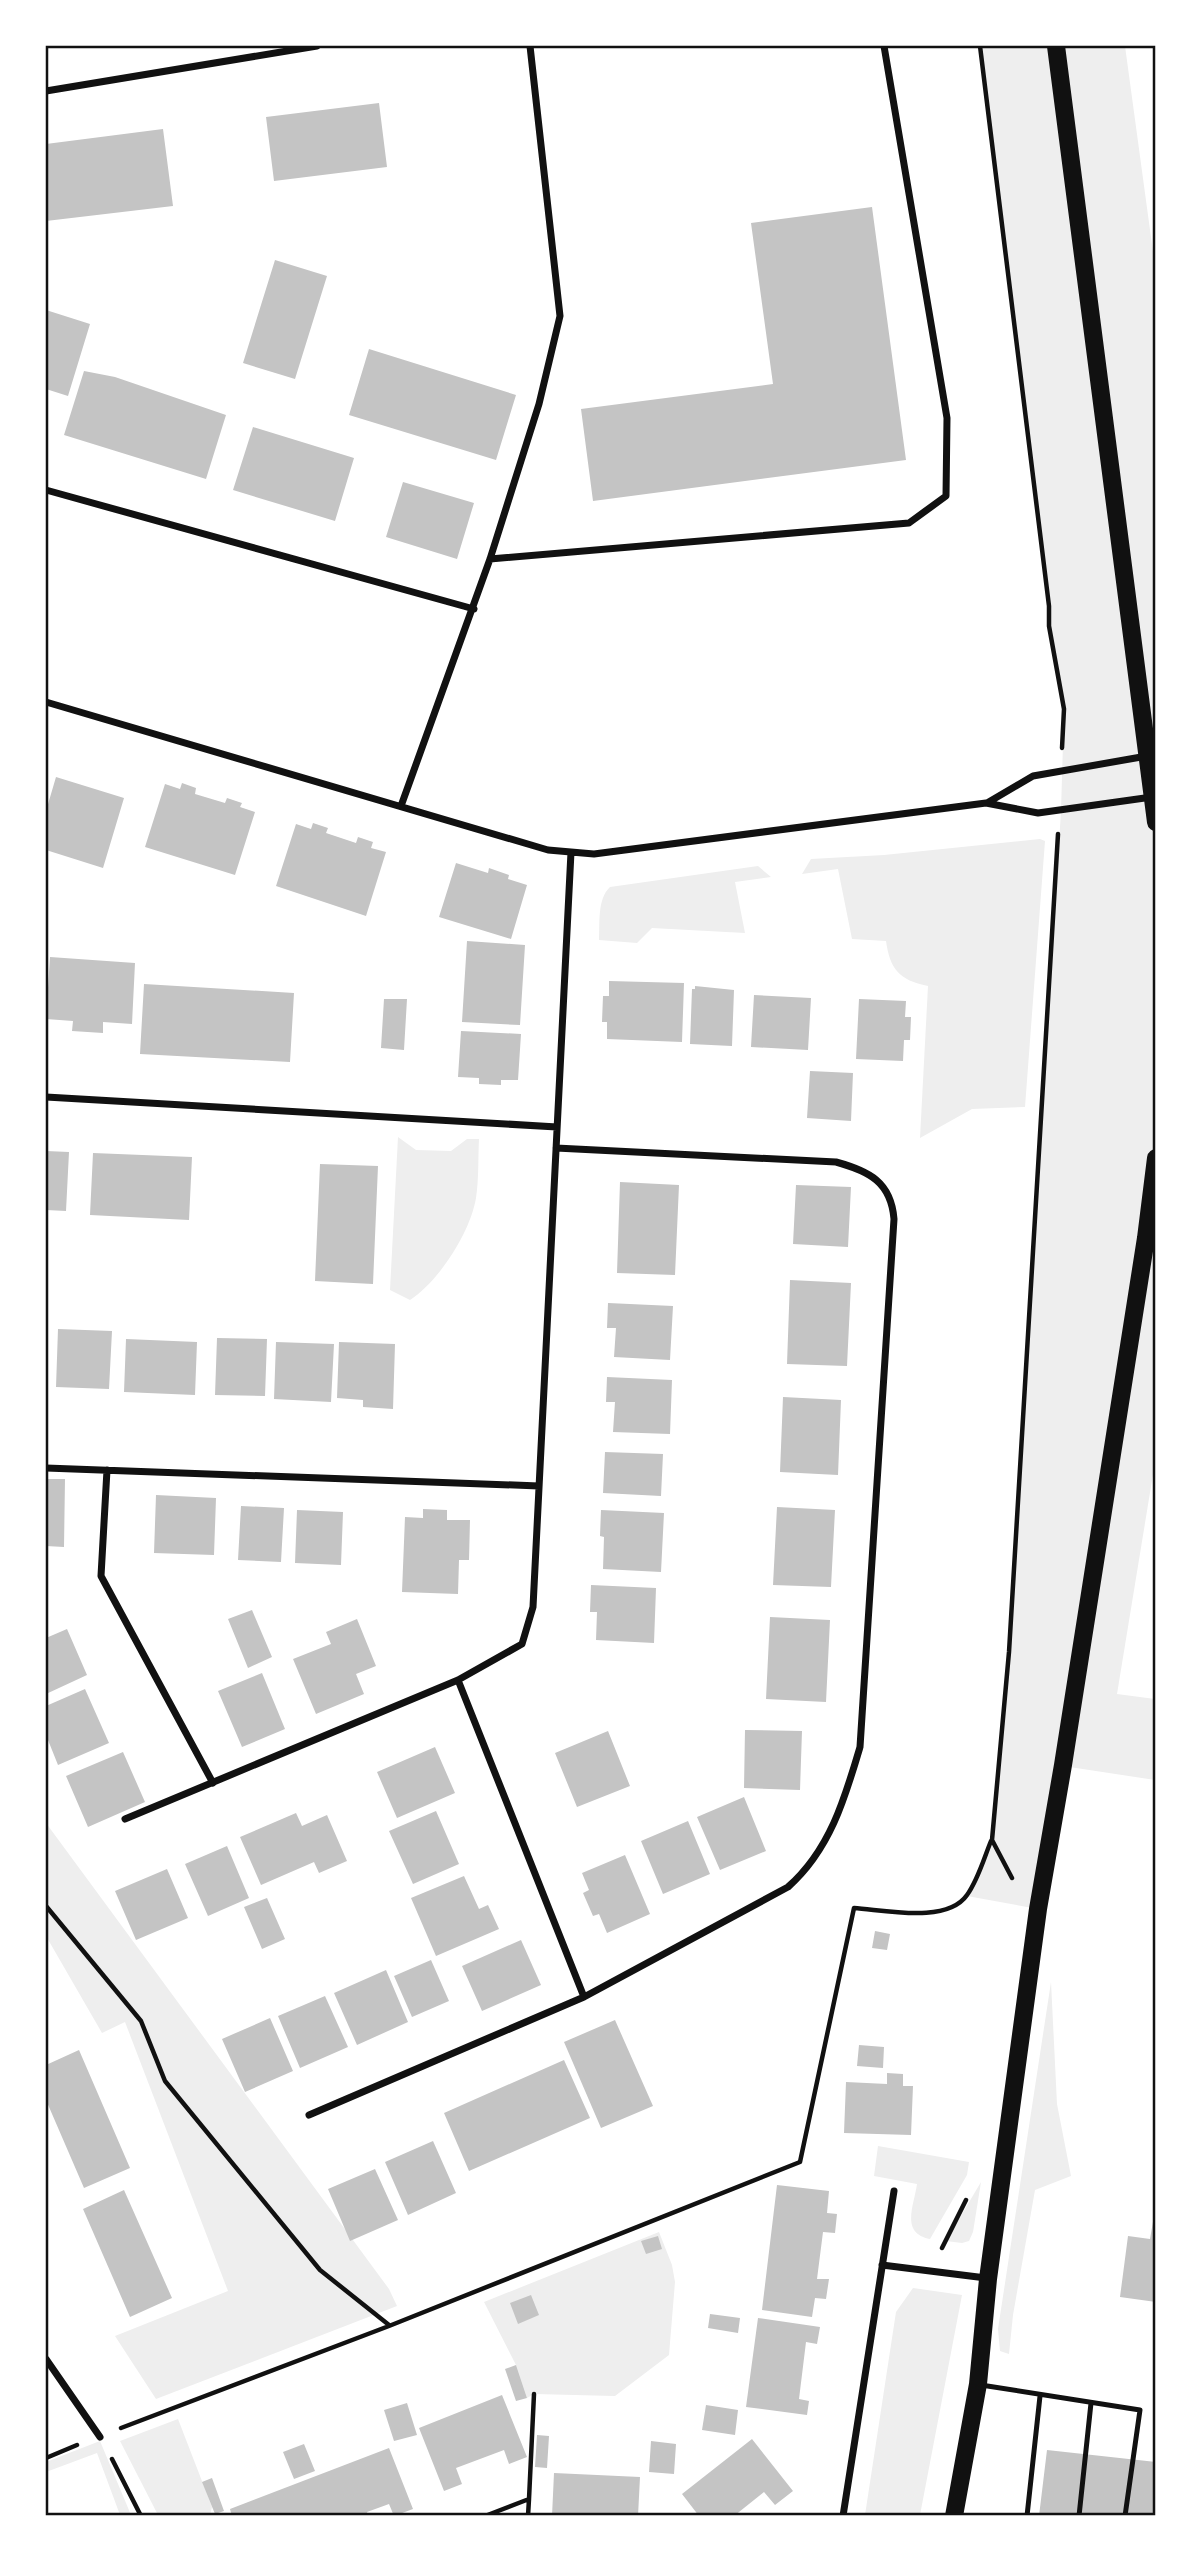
<svg xmlns="http://www.w3.org/2000/svg" width="1201" height="2561" viewBox="0 0 1201 2561" font-family="'Titillium Web',sans-serif">
<rect width="100%" height="100%" fill="#fff"/>
<path fill="#eee" d="M980,46H1125L1156,274V1456L1117,1694L1155,1699V1780L1063,1766L1038,1909L967,1896L992,1840L1009,1652L1061,811L1064,709L1049,626V606Z
M1040,839L1045,841L1025,1107L972,1109L920,1138L928,986C899,980 890,969 886,941L852,939L838,869L802,874L811,859L884,855Z
M758,866L771,877L735,882L745,933L652,928L637,943L599,940C600,924 597,899 610,887Z
M398,1137L416,1150L451,1151L467,1139H479C478,1158 479,1179 476,1198C470,1233 439,1281 410,1300L390,1290Z
M46,1823L389,2289L397,2306L156,2399L115,2336L228,2291L125,2022L102,2033L46,1936Z
M1051,1982L1057,2104L1071,2176L1035,2190L1013,2315L1009,2354L1000,2351L998,2329Z
M878,2146L969,2162L967,2175L930,2239C900,2233 914,2206 917,2184L874,2176Z
M981,2182L973,2232L969,2241L962,2243L946,2241Z
M659,2232L672,2265L675,2282L669,2355L615,2396L534,2394L527,2398L516,2365L484,2302Z
M913,2288L962,2295L920,2515H865L896,2312Z
M178,2419L212,2507L210,2515H158L120,2441Z
M100,2441L131,2515H120L97,2453L46,2472V2462Z"/>
<path fill="#c4c4c4" d="M379,103L387,167L274,181L266,117Z
M163,129L173,206L46,221V144Z
M872,207L906,460L593,501L581,409L773,384L751,223Z
M275,260L327,276L295,379L243,363Z
M46,310L90,324L68,396L46,389Z
M369,349L516,395L496,460L349,415Z
M84,371L115,377L226,415L206,479L64,435Z
M253,427L354,458L335,521L233,490Z
M403,482L474,503L457,559L386,537Z
M56,777L124,798L103,868L46,850V811Z
M182,783L196,788L195,794L225,803L227,798L242,803L240,807L255,812L235,875L145,847L165,784L180,789Z
M313,823L328,828L326,833L356,843L358,837L373,842L371,848L386,852L366,916L276,886L296,824L311,829Z
M456,863L488,873L489,868L509,875L508,879L527,885L511,939L439,917Z
M467,941L525,945L520,1025L462,1022Z
M50,957L135,963L132,1024L103,1022V1033L72,1031L73,1021L46,1019Z
M609,981L684,983L682,1042L607,1039V1022H602L603,996H609Z
M144,984L294,993L290,1062L140,1054Z
M695,986L734,990L732,1046L690,1044L692,989H695Z
M754,995L811,998L808,1050L751,1047Z
M384,999H407L404,1050L381,1048Z
M859,999L906,1001L905,1017H911L910,1040H904L903,1061L856,1059Z
M461,1031L521,1034L518,1080H501V1085L479,1084V1078L458,1077Z
M810,1071L853,1073L851,1121L807,1118Z
M46,1151L69,1152L66,1211L46,1210Z
M93,1153L192,1157L189,1220L90,1215Z
M320,1164L378,1166L373,1284L315,1281Z
M620,1182L679,1185L675,1275L617,1273Z
M796,1185L851,1187L848,1247L793,1244Z
M790,1280L851,1283L847,1366L787,1364Z
M608,1303L673,1306L670,1360L614,1357L616,1328H607Z
M58,1329L112,1331L109,1389L56,1387Z
M217,1338L267,1339L265,1396L215,1395Z
M126,1339L197,1342L195,1395L124,1392Z
M276,1342L334,1344L331,1402L274,1399Z
M339,1342L395,1344L393,1409L363,1407V1400L337,1398Z
M607,1377L672,1380L670,1434L613,1432L615,1402H606Z
M783,1397L841,1400L838,1475L780,1472Z
M605,1452L663,1454L661,1496L603,1493Z
M46,1479H65L64,1547L46,1546Z
M156,1495L216,1498L214,1555L154,1553Z
M241,1506L284,1508L281,1562L238,1560Z
M777,1507L835,1510L831,1587L773,1585Z
M423,1509L447,1510V1520H470L469,1560H459L458,1594L402,1592L405,1517L423,1518Z
M297,1510L343,1512L341,1565L295,1563Z
M601,1510L664,1513L661,1572L603,1569L604,1537L600,1536Z
M591,1585L656,1588L654,1643L596,1640L597,1612H590Z
M252,1610L272,1657L248,1668L228,1619Z
M770,1617L830,1620L826,1702L766,1699Z
M357,1619L376,1666L356,1674L364,1694L316,1714L293,1659L331,1644L326,1632Z
M67,1629L87,1675L46,1694V1638Z
M262,1673L285,1729L242,1747L218,1691Z
M85,1689L109,1743L58,1765L46,1735V1706Z
M745,1730L802,1731L800,1790L744,1788Z
M608,1731L630,1786L577,1807L555,1753Z
M435,1747L455,1793L397,1818L377,1772Z
M123,1752L145,1802L88,1827L66,1776Z
M744,1797L766,1851L720,1870L697,1817Z
M436,1811L459,1864L413,1884L389,1831Z
M296,1813L302,1826L327,1815L347,1861L319,1873L314,1862L261,1885L240,1837Z
M688,1821L710,1874L663,1894L641,1841Z
M227,1846L249,1898L208,1916L185,1864Z
M625,1855L650,1914L607,1933L599,1914L593,1916L583,1893L589,1890L582,1873Z
M167,1869L188,1918L136,1940L115,1891Z
M464,1876L479,1909L488,1905L499,1929L436,1956L411,1898Z
M267,1898L285,1939L262,1949L244,1907Z
M875,1931L890,1934L887,1950L872,1948Z
M521,1940L541,1985L482,2011L462,1966Z
M431,1960L449,2001L412,2017L394,1976Z
M386,1970L408,2022L357,2045L334,1993Z
M325,1996L348,2047L300,2068L278,2016Z
M270,2018L293,2071L245,2092L222,2039Z
M615,2020L653,2106L601,2128L564,2042Z
M859,2045L884,2047L883,2068L857,2066Z
M79,2050L130,2168L84,2188L46,2100V2065Z
M564,2060L590,2118L469,2171L444,2113Z
M887,2073L903,2074V2086H913L911,2135L844,2133L846,2082L887,2084Z
M433,2141L456,2193L408,2215L385,2162Z
M375,2169L398,2220L350,2241L328,2189Z
M777,2185L829,2191L827,2213L837,2214L835,2233L823,2232L817,2279H829L826,2299L815,2298L812,2317L762,2310Z
M124,2190L172,2298L130,2317L83,2209Z
M1154,2216L1156,2302L1120,2297L1128,2236L1150,2239Z
M658,2236L662,2249L646,2254L641,2241Z
M531,2295L539,2315L518,2324L510,2303Z
M710,2314L740,2318L738,2333L708,2328Z
M758,2318L820,2327L817,2344L806,2342L799,2399L809,2401L807,2415L746,2407Z
M516,2365L527,2398L516,2401L505,2369Z
M502,2395L527,2457L509,2464L504,2450L456,2468L462,2484L444,2491L419,2428Z
M407,2403L417,2435L394,2441L384,2410Z
M706,2405L738,2410L735,2435L702,2430Z
M537,2435L549,2436L547,2468L535,2467Z
M752,2439L793,2491L775,2505L764,2492L734,2516H699L682,2494Z
M651,2441L676,2444L674,2474L649,2472Z
M304,2444L315,2471L294,2479L283,2452Z
M389,2448L413,2509L394,2516L389,2504L367,2512L368,2516H232L230,2509Z
M1047,2450L1156,2462V2516H1039Z
M554,2473L640,2477L638,2516H552Z
M212,2478L224,2511L215,2514L202,2482Z"/>
<g fill="none" stroke-linecap="round" stroke-linejoin="round">
<path stroke="#111" stroke-width="4.5" d="M980,46L1049,606V626L1064,709L1062,748
M1012,1878L992,1840L1009,1652L1058,834
M46,1906L141,2021L165,2081L320,2270L389,2325
M942,2248L966,2200
M121,2428L389,2326L800,2162L854,1908C885,1910 947,1924 967,1895C978,1880 984,1858 991,1841
M46,2458L77,2445
M112,2459L141,2516
M529,2499L534,2394
M485,2516L529,2499L528,2516"/>
<path stroke="#111" stroke-width="5" d="M981,2385L1140,2410L1125,2516
M1027,2516L1040,2396
M1079,2516L1091,2403"/>
<path stroke="#111" stroke-width="7" d="M46,91L317,46
M46,490L474,609
M490,559L909,523L946,496L947,418L884,46
M46,702L548,850L594,854L986,803L1038,813L1152,797
M987,803L1033,776L1147,756
M401,806L490,559L539,404L560,316L530,46
M46,1097L557,1127
M46,1468L539,1486
M107,1470L101,1576L213,1783
M458,1680L584,1997
M125,1819L458,1680L522,1644L533,1607L571,852
M309,2115L584,1997L788,1887C830,1850 845,1798 860,1747L894,1219C891,1182 869,1171 836,1162L556,1148
M882,2265L986,2278
M46,2359L100,2437
M843,2516L894,2191"/>
<path stroke="#111" stroke-width="18" d="M1056,46L1156,822
M954,2516L978,2384L988,2279L1038,1909L1063,1765L1146,1238L1156,1158"/>
</g>
<rect width="1201" height="2561" fill="none" stroke="#ffffff" stroke-width="94"/>
<rect x="47" y="47" width="1107" height="2467" fill="none" stroke="#111" stroke-width="2.5"/>
</svg>
